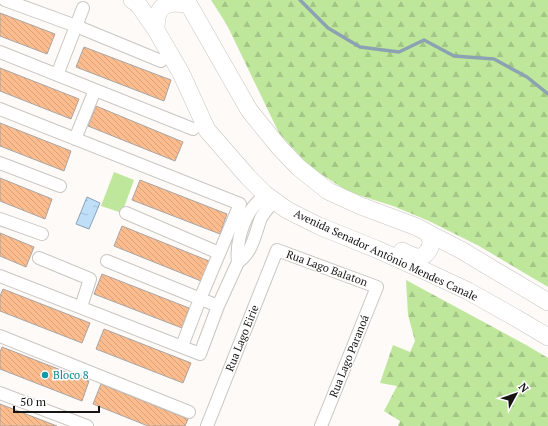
<svg xmlns="http://www.w3.org/2000/svg" width="548" height="426" viewBox="0 0 548 426" font-family="'PT Serif',serif">
<defs>
<pattern id="forest-firs" width="22" height="20" patternUnits="userSpaceOnUse"><rect width="22" height="20" fill="#bfe79b"/><path d="M5 1l3.5 6h-7zM16 11l3.5 6h-7z" fill="#a3c585"/></pattern>
<pattern id="water-ripples" width="26" height="14" patternUnits="userSpaceOnUse"><rect width="26" height="14" fill="#bedff7"/><path d="M2 4q2-2 4 0t4 0M15 11q2-2 4 0t4 0" fill="none" stroke="#a3bed3"/></pattern>
<pattern id="building-back-hatch" width="6" height="6" patternUnits="userSpaceOnUse"><rect width="6" height="6" fill="#fcbc8e"/><path d="M-1 5l2 2M0 0l6 6M5-1l2 2" fill="none" stroke="#d7a17a"/></pattern>
</defs>
<rect width="100%" height="100%" fill="#fdfaf7"/>
<path fill="#bfe79b" d="M114,172L134,180L122,213L101,206Z"/>
<path fill="url(#forest-firs)" d="M211,0H548V287L479,246L429,221L393,206L349,192L310,167L279,133L227,25Z
M406,280L528,346L548,358V426H398L400,421L384,411L397,386L380,383L393,345L410,352L415,341L408,315Z"/>
<path fill="url(#water-ripples)" stroke="#8ca2b3" d="M87,197L100,203L89,229L76,224Z"/>
<g fill="none" stroke-linecap="round" stroke-linejoin="round">
<path stroke="#8ca2b3" stroke-width="3.5" d="M300,0L328,28L360,47L399,52L424,40L454,56L494,59L527,77L548,94"/>
</g>
<path fill="url(#building-back-hatch)" stroke="#a8a5a3" d="M0,13L55,34L47,54L0,36Z
M84,47L171,80L164,101L76,67Z
M0,68L79,99L71,119L0,91Z
M96,106L183,142L175,161L88,126Z
M0,123L71,151L64,171L0,146Z
M0,178L52,199L45,219L0,201Z
M140,180L227,214L220,234L132,200Z
M122,226L209,261L201,281L114,246Z
M0,233L34,247L26,267L0,256Z
M102,274L189,308L182,328L94,294Z
M3,289L90,323L82,343L0,311V296Z
M104,329L191,363L183,383L96,349Z
M2,347L89,381L82,401L0,369V352Z
M101,384L188,419L185,426H148L93,404Z
M0,404L57,426H0Z"/>
<g fill="none" stroke-linecap="round" stroke-linejoin="round">
<g stroke="#c9c6c3" stroke-width="14">
<path id="minor" d="M5,0L76,26L161,61
M0,52L193,129
M57,75L83,8
M0,109L240,204L200,299L182,346
M75,139L95,90
M0,163L60,186
M126,213L219,253
M0,219L42,234
M39,258L90,279L81,307
M107,261L218,306
M238,262C253,252 255,233 261,218C264,212 270,206 274,201
M0,276L200,354L218,306L238,262C236,246 241,227 249,213C253,206 260,200 265,194
M0,336L189,412
M0,393L87,426
M207,426L277,250L377,287L321,426"/>
</g>
<g stroke="#c9c6c3" stroke-width="18">
<path id="secondary" d="M132,0L138,4L156,30L181,73L207,130L248,177L265,194L287,210L319,226L376,249L423,270L468,291L516,318L548,337
M184,0L189,5L249,110L279,147L298,167L328,191L361,206L417,227L428,233L461,250L548,302
M156,30C156,6 164,0 189,5
M402,251C406,253 412,256 417,257C425,258 431,249 431,242C431,239 429,236 428,233"/>
</g>
<use href="#minor" stroke="#fff" stroke-width="12"/>
<use href="#secondary" stroke="#fff" stroke-width="17"/>
</g>
<circle fill="#0f9aa8" stroke="#fff" stroke-width="1.5" cx="45" cy="375" r="4"/>
<g text-anchor="middle" dominant-baseline="central" stroke-width="3" stroke-linejoin="round" paint-order="stroke">
<g font-size="11" fill="#161514" stroke="#fff">
<text transform="translate(386 255) rotate(25)">Avenida Senador Antônio Mendes Canale</text>
<text transform="translate(327 268) rotate(20)">Rua Lago Balaton</text>
<text transform="translate(242 338) rotate(-68)">Rua Lago Eirie</text>
<text transform="translate(349 356) rotate(-68)">Rua Lago Paranoá</text>
</g>
<g font-size="11" fill="#0d838f" stroke="#fff" text-anchor="start">
<text x="53" y="375">Bloco 8</text>
</g>
</g>
<g transform="translate(516 394) rotate(50)" stroke="#ffffff" stroke-width="3" paint-order="stroke">
<path d="M0-3L7 15L0 10L-7 15Z" fill="#161514"/>
<text y="-6" font-size="11" font-weight="bold" text-anchor="middle" fill="#161514">N</text>
</g>
<path d="M14 406v6h85v-6" fill="none" stroke="#161514" stroke-width="2"/>
<text x="20" y="406" font-size="12" fill="#161514" stroke="#ffffff" stroke-width="3" paint-order="stroke">50 m</text>
</svg>
